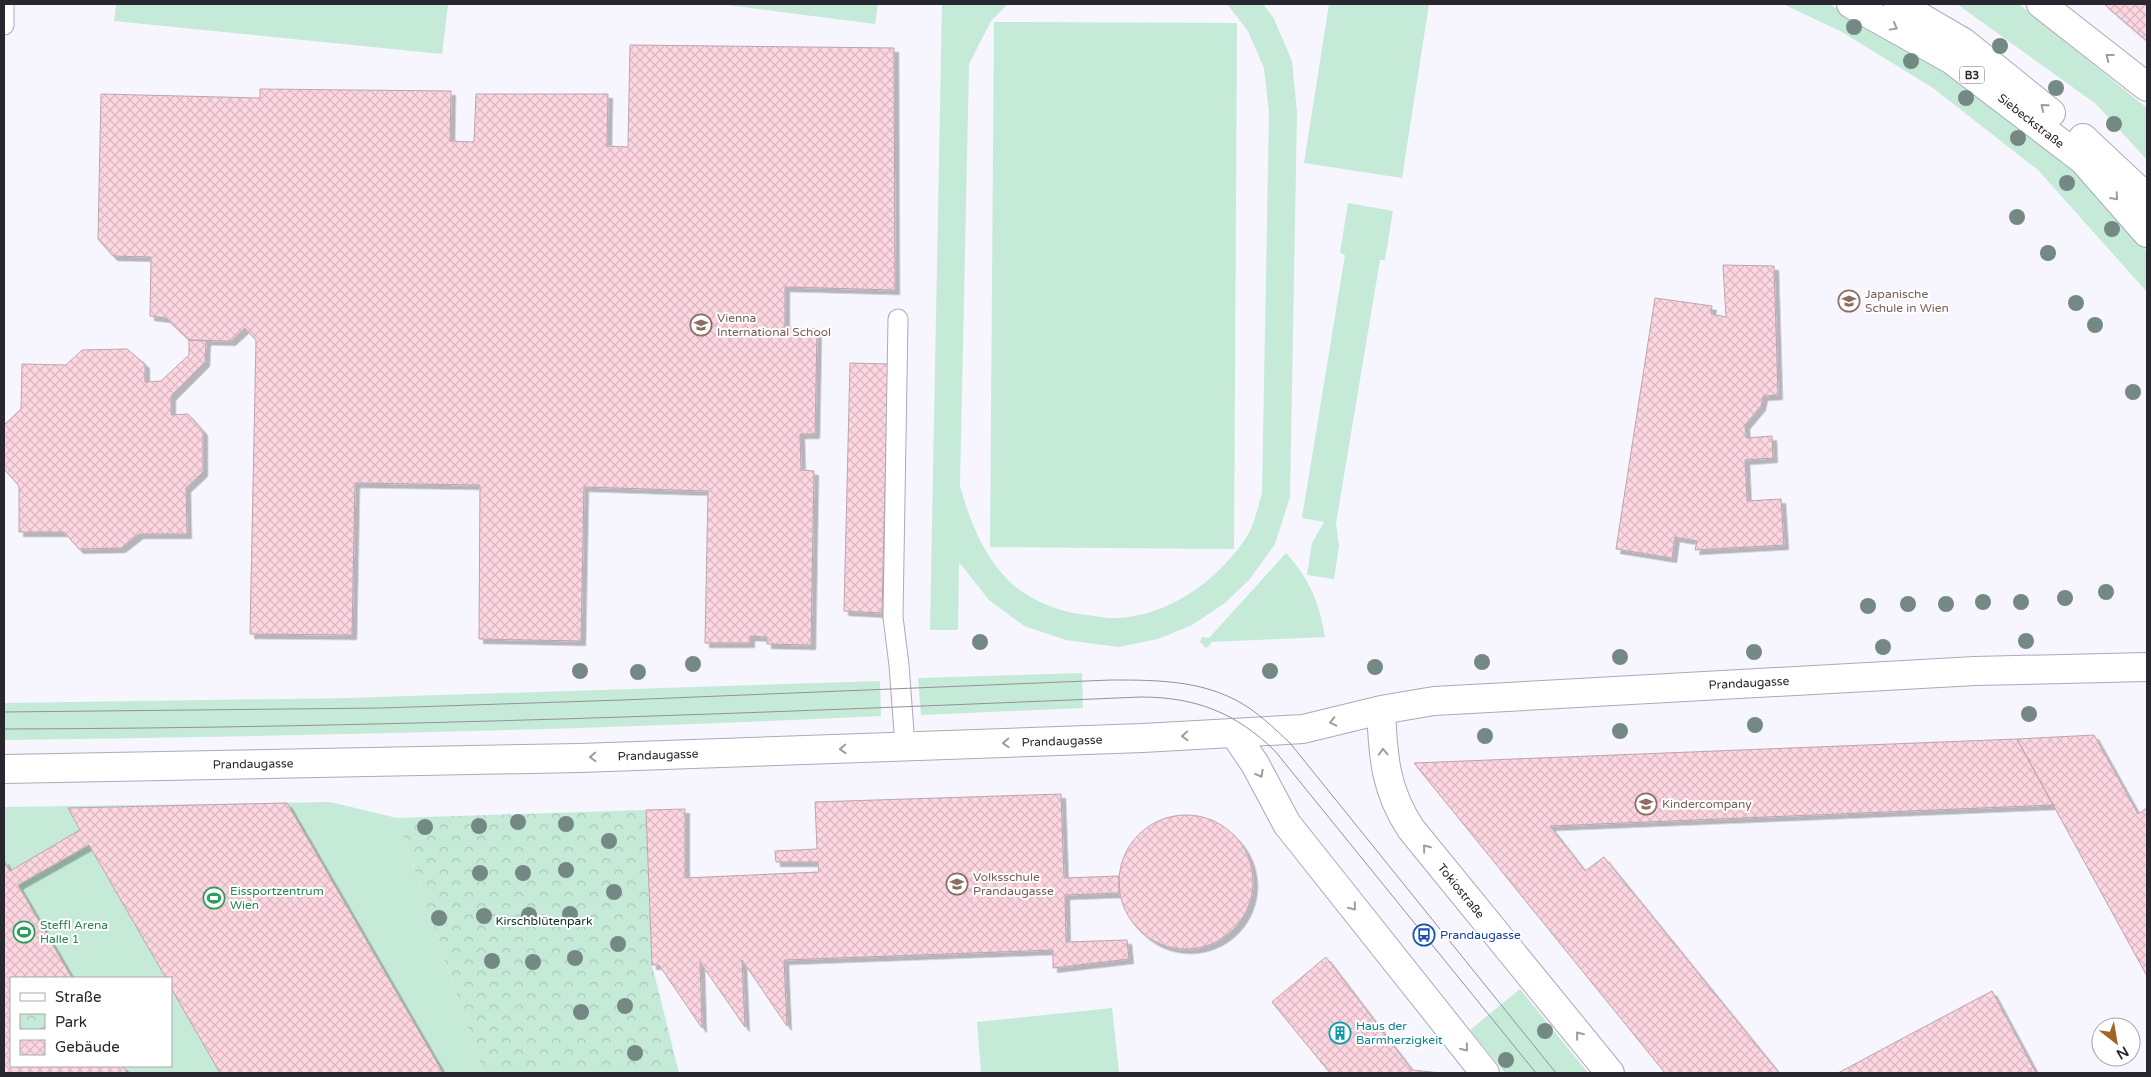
<svg xmlns="http://www.w3.org/2000/svg" width="2151" height="1077" viewBox="0 0 2151 1077" font-family="'Varela Round',sans-serif">
<defs>
<pattern id="park-crowns" width="20" height="18" patternUnits="userSpaceOnUse" patternTransform="scale(1.25)"><rect width="20" height="18" fill="#c5ead7"/><path d="M2 6a3 3 0 1 1 6 0M12 15a3 3 0 1 1 6 0" fill="none" stroke="#a9c9b9"/></pattern>
<pattern id="building-cross-hatch" width="8" height="8" patternUnits="userSpaceOnUse" patternTransform="scale(1.25)"><rect width="8" height="8" fill="#fdd6e1"/><path d="M0 0l8 8M0 8l8-8" fill="none" stroke="#d9b8c1"/></pattern>
<filter id="shadow"><feDropShadow dx="4.5" dy="4.5" stdDeviation="0" flood-color="#0004"/></filter>
</defs>
<rect width="100%" height="100%" fill="#f7f5fe"/>
<path fill="#c5ead7" fill-rule="evenodd" d="M116,4H448L442,54L114,21Z
M720,4H878L875,24Z
M942,4H1008L991,21L969,64L960,486C970,521 982,553 1008,580C1028,600 1059,612 1086,615C1096,616 1107,619 1117,618C1171,616 1222,577 1249,533C1255,521 1258,506 1262,493L1269,113L1264,68L1248,31L1227,4H1263L1273,17L1292,61L1297,112L1290,497L1275,544L1249,580L1225,603L1192,625L1158,639L1118,647L1066,640L1024,626L989,600L959,562L958,630H930Z
M1329,4H1429L1402,178L1304,163Z
M1783,4H1829L1927,57L2020,123L2103,198L2147,251V292L2038,170L1933,88L1842,32Z
M1957,4H2019L2147,108V160L2096,104Z
M994,22L1237,23L1234,549L990,547Z
M1348,203L1393,211L1385,260H1380L1336,523L1339,546L1334,579L1307,575L1312,543L1324,522L1302,518L1345,255L1340,253Z
M1286,553C1309,578 1320,604 1325,637L1211,642L1210,645L1206,648L1200,642L1202,637L1209,638Z
M1082,673L1083,708L921,715L918,678Z
M880,681L881,716C589,730 296,736 4,740V703L349,698Z
M330,802L397,818L483,1073H4V807ZM11,978H171V1066H11Z
M1520,989L1588,1073H1505L1470,1030Z
M1112,1008L1119,1073H981L977,1022Z"/>
<path fill="url(#park-crowns)" d="M646,810L652,965L679,1073H483L397,818Z"/>
<path fill="url(#building-cross-hatch)" stroke="#bda5ac" filter="url(#shadow)" d="M2104,4H2147V41Z
M630,45L894,48L895,290L785,287V328L817,329L815,434H800L801,470L814,471L811,645L767,644V637L750,636V643H705L708,491L584,487L581,641L479,639L480,485L355,483L352,635L250,634L256,340L245,328L231,341L189,340L166,318L150,316L151,257L113,256L98,239L101,94L260,98V89L451,91L450,141L474,142L476,94H608L607,146L628,147Z
M1723,265L1774,266L1778,395L1763,396L1761,406L1745,425L1746,438L1772,436L1773,458L1745,460L1747,501L1781,499L1784,545L1695,550L1697,541L1675,537L1672,558L1616,549L1655,298L1712,306L1711,314L1726,317Z
M189,340L206,341L205,362L171,396V415L188,414L203,431V472L186,488L187,534H139L121,548L79,549L64,532H19V486L4,469V425L21,409L22,364L66,365L82,350L127,349L145,364V382L161,381L189,355Z
M850,363L888,364L882,613L844,611Z
M2094,735L2138,814L2147,808V976L2017,739Z
M2017,739L2053,805L1550,826L1585,871L1604,857L1779,1073H1665L1414,763Z
M1061,794L1064,878L1119,876V893L1065,895L1066,942L1127,940L1129,959L1053,968V950L784,960L787,1026L742,960L745,1027L700,962L702,1028L659,965H652L646,810L685,809V878L819,872L818,862H776L775,851L817,849L815,802Z
M287,803L443,1073H220L171,988V978H166L89,845L18,885L72,978H11V1066H123L127,1073H4V860L10,871L80,830L68,808Z
M1119 882a67 67 0 1 1 134 0a67 67 0 1 1-134 0Z
M1326,957L1412,1070L1441,1073H1330L1272,1002Z
M1992,991L2036,1073H1838L1907,1036Z"/>
<g fill="none" stroke-linecap="round" stroke-linejoin="round">
<g stroke="#ada8bc" stroke-width="21">
<path id="service" d="M4,25V4
M898,319L893,617L899,665L905,746"/>
</g>
<g stroke="#ada8bc" stroke-width="30">
<path id="minor" d="M2041,4L2147,87
M1381,710C1383,756 1385,790 1411,829L1610,1073
M1234,733L1255,764L1287,824L1485,1073
M4,769L580,758L1143,738L1303,729L1381,710L1434,701L1975,671L2147,667"/>
</g>
<g stroke="#ada8bc" stroke-width="30">
<path id="primary" d="M1851,4L1952,60L2083,160L2147,233
M1898,4L1963,42L2051,113
M2083,138L2147,198"/>
</g>
<use href="#service" stroke="#fff" stroke-width="19"/>
<use href="#minor" stroke="#fff" stroke-width="28"/>
<use href="#primary" stroke="#fff" stroke-width="28"/>
<path stroke="#939199" stroke-width="1" d="M4,712L382,708L622,700L1111,680C1160,680 1210,680 1252,710C1266,720 1278,732 1290,743L1556,1073
M4,729C383,728 762,713 1141,697C1196,697 1236,713 1275,751L1536,1073"/>
</g>
<g fill="#758984">
<circle cx="1854" cy="27" r="8"/>
<circle cx="2000" cy="46" r="8"/>
<circle cx="1911" cy="61" r="8"/>
<circle cx="2056" cy="88" r="8"/>
<circle cx="1966" cy="98" r="8"/>
<circle cx="2114" cy="124" r="8"/>
<circle cx="2018" cy="138" r="8"/>
<circle cx="2067" cy="183" r="8"/>
<circle cx="2017" cy="217" r="8"/>
<circle cx="2112" cy="229" r="8"/>
<circle cx="2048" cy="253" r="8"/>
<circle cx="2076" cy="303" r="8"/>
<circle cx="2095" cy="325" r="8"/>
<circle cx="2133" cy="392" r="8"/>
<circle cx="2106" cy="592" r="8"/>
<circle cx="2065" cy="598" r="8"/>
<circle cx="1983" cy="602" r="8"/>
<circle cx="2021" cy="602" r="8"/>
<circle cx="1908" cy="604" r="8"/>
<circle cx="1946" cy="604" r="8"/>
<circle cx="1868" cy="606" r="8"/>
<circle cx="2026" cy="641" r="8"/>
<circle cx="980" cy="642" r="8"/>
<circle cx="1883" cy="647" r="8"/>
<circle cx="1754" cy="652" r="8"/>
<circle cx="1620" cy="657" r="8"/>
<circle cx="1482" cy="662" r="8"/>
<circle cx="693" cy="664" r="8"/>
<circle cx="1375" cy="667" r="8"/>
<circle cx="580" cy="671" r="8"/>
<circle cx="1270" cy="671" r="8"/>
<circle cx="638" cy="672" r="8"/>
<circle cx="2029" cy="714" r="8"/>
<circle cx="1755" cy="725" r="8"/>
<circle cx="1620" cy="731" r="8"/>
<circle cx="1485" cy="736" r="8"/>
<circle cx="518" cy="822" r="8"/>
<circle cx="566" cy="824" r="8"/>
<circle cx="479" cy="826" r="8"/>
<circle cx="425" cy="827" r="8"/>
<circle cx="609" cy="841" r="8"/>
<circle cx="566" cy="870" r="8"/>
<circle cx="480" cy="873" r="8"/>
<circle cx="523" cy="873" r="8"/>
<circle cx="614" cy="892" r="8"/>
<circle cx="570" cy="914" r="8"/>
<circle cx="529" cy="915" r="8"/>
<circle cx="484" cy="916" r="8"/>
<circle cx="439" cy="918" r="8"/>
<circle cx="618" cy="944" r="8"/>
<circle cx="575" cy="958" r="8"/>
<circle cx="492" cy="961" r="8"/>
<circle cx="533" cy="962" r="8"/>
<circle cx="625" cy="1006" r="8"/>
<circle cx="581" cy="1012" r="8"/>
<circle cx="1545" cy="1031" r="8"/>
<circle cx="635" cy="1053" r="8"/>
<circle cx="1506" cy="1060" r="8"/>
</g>
<defs><path id="oneway-chevron" d="M-2-3.5L2.5 0L-2 3.5" fill="none" stroke-width="1.6" stroke-linecap="round" stroke-linejoin="round" transform="scale(1.25)"/></defs>
<g stroke="#9e9da1">
<use href="#oneway-chevron" transform="translate(1894 27) rotate(29)"/>
<use href="#oneway-chevron" transform="translate(2109 57) rotate(-142)"/>
<use href="#oneway-chevron" transform="translate(2044 107) rotate(-141)"/>
<use href="#oneway-chevron" transform="translate(2115 197) rotate(48)"/>
<use href="#oneway-chevron" transform="translate(1333 722) rotate(167)"/>
<use href="#oneway-chevron" transform="translate(1185 736) rotate(177)"/>
<use href="#oneway-chevron" transform="translate(1006 743) rotate(178)"/>
<use href="#oneway-chevron" transform="translate(843 749) rotate(178)"/>
<use href="#oneway-chevron" transform="translate(1383 752) rotate(-93)"/>
<use href="#oneway-chevron" transform="translate(593 757) rotate(178)"/>
<use href="#oneway-chevron" transform="translate(1260 774) rotate(61)"/>
<use href="#oneway-chevron" transform="translate(1426 848) rotate(-129)"/>
<use href="#oneway-chevron" transform="translate(1353 907) rotate(51)"/>
<use href="#oneway-chevron" transform="translate(1579 1035) rotate(-129)"/>
<use href="#oneway-chevron" transform="translate(1465 1048) rotate(51)"/>
</g>
<defs>
<g id="school-ring" transform="scale(1.125)"><circle r="9.5" fill="#fff" stroke="#8d6e63" stroke-width="1.5"/><path d="M0-5L7-2L0 1L-7-2ZM-4 1L0 2.5L4 1V4Q0 6-4 4Z" fill="#8d6e63"/></g>
<g id="stadium-ring" transform="scale(1.125)"><circle r="9.5" fill="#fff" stroke="#2e9e5b" stroke-width="1.5"/><path d="M0-5a6.5 5 0 1 0 0 10a6.5 5 0 1 0 0-10ZM-3.5-1.8h7v3.6h-7Z" fill="#2e9e5b"/></g>
<g id="bus-ring" transform="scale(1.125)"><circle r="9.5" fill="#fff" stroke="#1a4fb4" stroke-width="1.5"/><path d="M-5-6H5V4H4V6H2V4H-2V6H-4V4H-5ZM-3.5-4V0h7V-4ZM-3.5 1.2v1.5H-2V1.2ZM2 1.2v1.5H3.5V1.2Z" fill="#1a4fb4"/></g>
<g id="building-ring" transform="scale(1.125)"><circle r="9.5" fill="#fff" stroke="#0f9aa8" stroke-width="1.5"/><path d="M-4-6H4V6H1V3H-1V6H-4ZM-2.5-4.3h1.7v1.8h-1.7ZM.8-4.3h1.7v1.8H.8ZM-2.5-1h1.7V.8h-1.7ZM.8-1h1.7V.8H.8Z" fill="#0f9aa8"/></g>
</defs>
<g fill-rule="evenodd">
<use href="#school-ring" x="1849" y="301"/>
<use href="#school-ring" x="701" y="325"/>
<use href="#school-ring" x="1646" y="804"/>
<use href="#school-ring" x="957" y="884"/>
<use href="#stadium-ring" x="214" y="898"/>
<use href="#stadium-ring" x="24" y="932"/>
<use href="#bus-ring" x="1424" y="935"/>
<use href="#building-ring" x="1340" y="1033"/>
</g>
<g text-anchor="middle" dominant-baseline="central" stroke-width="4" stroke-linejoin="round" paint-order="stroke">
<rect fill="#fff" stroke="#68676d" stroke-width="1" x="1959.5" y="66.5" width="25" height="17" rx="4"/>
<g font-size="11" font-weight="bold" fill="#28262e">
<text x="1972" y="75">B3</text>
</g>
<g font-size="12" fill="#28262e" stroke="#fff">
<text transform="translate(2031 121) rotate(38)">Siebeckstraße</text>
<text transform="translate(1749 683) rotate(-3)">Prandaugasse</text>
<text transform="translate(1062 741) rotate(-2)">Prandaugasse</text>
<text transform="translate(658 755) rotate(-2)">Prandaugasse</text>
<text transform="translate(253 764) rotate(-1)">Prandaugasse</text>
<text transform="translate(1461 891) rotate(51)">Tokiostraße</text>
</g>
<g font-size="12" fill="#785e54" stroke="#fff" text-anchor="start">
<text x="1865" y="294">Japanische<tspan x="1865" dy="14">Schule in Wien</tspan></text>
<text x="717" y="318">Vienna<tspan x="717" dy="14">International School</tspan></text>
<text x="1662" y="804">Kindercompany</text>
<text x="973" y="877">Volksschule<tspan x="973" dy="14">Prandaugasse</tspan></text>
</g>
<g font-size="12" fill="#27864d" stroke="#fff" text-anchor="start">
<text x="230" y="891">Eissportzentrum<tspan x="230" dy="14">Wien</tspan></text>
<text x="40" y="925">Steffl Arena<tspan x="40" dy="14">Halle 1</tspan></text>
</g>
<g font-size="12" fill="#0a3121" stroke="#fff">
<text x="544" y="921">Kirschblütenpark</text>
</g>
<g font-size="12" fill="#164399" stroke="#fff" text-anchor="start">
<text x="1440" y="935">Prandaugasse</text>
</g>
<g font-size="12" fill="#0d838f" stroke="#fff" text-anchor="start">
<text x="1356" y="1026">Haus der<tspan x="1356" dy="14">Barmherzigkeit</tspan></text>
</g>
</g>
<rect width="2151" height="1077" fill="none" stroke="#28262e" stroke-width="10"/>
<rect x="10" y="977" width="162" height="90" fill="#ffffff" stroke="#a9a8ab"/>
<rect x="20" y="993" width="25" height="8" fill="#ffffff" stroke="#a9a8ab"/>
<text x="55" y="1002" font-size="15" fill="#28262e">Straße</text>
<rect x="20" y="1014" width="25" height="15" fill="url(#park-crowns)" stroke="#a9a8ab"/>
<text x="55" y="1027" font-size="15" fill="#28262e">Park</text>
<rect x="20" y="1040" width="25" height="15" fill="url(#building-cross-hatch)" stroke="#a9a8ab"/>
<text x="55" y="1052" font-size="15" fill="#28262e">Gebäude</text>
<g transform="translate(2116 1042) rotate(149)"><circle r="24" fill="#ffffff" stroke="#a9a8ab"/>
<path d="M0-4L9 19L0 12L-9 19Z" fill="#a06525"/>
<text y="-8" font-size="14" font-weight="bold" text-anchor="middle" fill="#28262e">N</text>
</g>
</svg>
